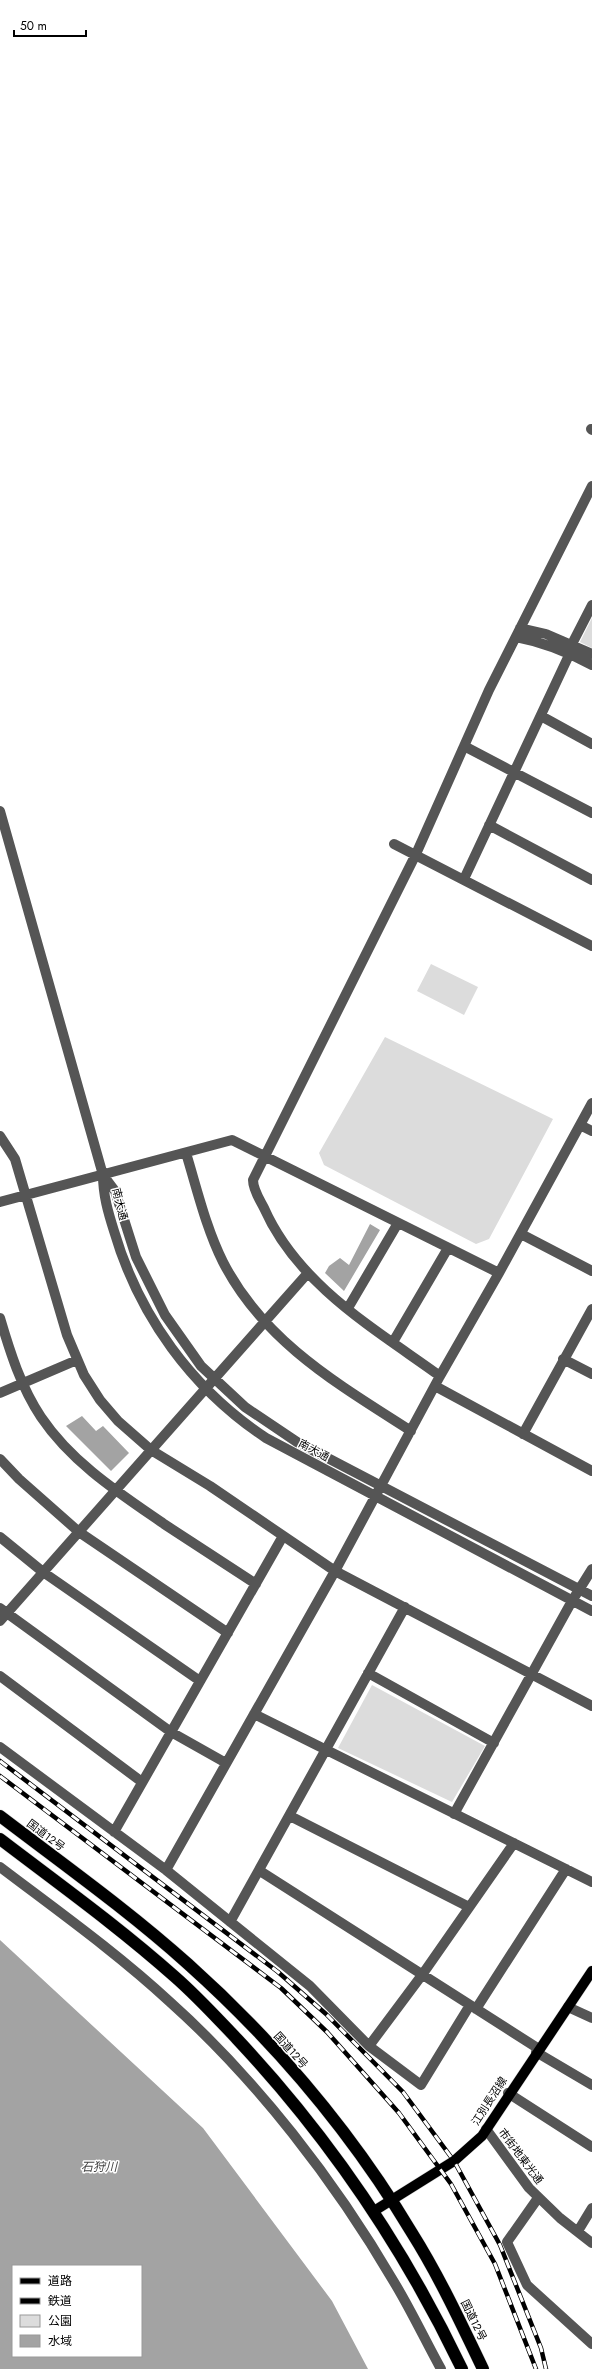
<svg xmlns="http://www.w3.org/2000/svg" width="592" height="2369" viewBox="0 0 592 2369" font-family="Jost,'Noto Sans JP',sans-serif">
<rect width="100%" height="100%" fill="#fff"/>
<path fill="#dcdcdc" d="M592,618V648L580,642Z
M431,964L478,987L464,1015L417,991Z
M385,1037L553,1119L489,1239L476,1244L324,1165L319,1153Z
M372,1685L485,1746L452,1802L338,1748Z"/>
<path fill="#a3a3a3" fill-rule="evenodd" d="M370,1224L380,1230L344,1291L325,1273L329,1266L340,1258L349,1265Z
M82,1416L96,1431L103,1426L129,1453L111,1471L66,1426Z
M0,1940L203,2128L332,2301L368,2369H0ZM13,2266H141V2356H13Z"/>
<g fill="none" stroke-linecap="round" stroke-linejoin="round">
<g stroke="#dbdbdb" stroke-width="11">
<path id="major" d="M374,2211L454,2161L482,2136L592,1971"/>
</g>
<g stroke="#dbdbdb" stroke-width="13">
<path id="highway" d="M0,1816C63,1864 129,1911 188,1964C275,2042 352,2133 412,2233C439,2276 461,2323 483,2369
M0,1839C59,1884 119,1927 174,1976C197,1996 217,2018 237,2039C329,2137 404,2248 462,2369"/>
</g>
<path stroke="#555" stroke-width="10" d="M591,429L592,430
M520,628L546,634L592,654
M516,637C543,642 568,652 592,665
M541,716L592,744
M464,746L592,813
M0,811L103,1175C103,1195 108,1212 114,1231C139,1316 192,1389 266,1438L592,1611
M489,825L592,880
M394,844L592,946
M464,879L570,653L572,644L592,605
M580,1125L592,1131
M0,1136L15,1159L67,1335L84,1375L100,1400L118,1421L151,1450L210,1486L335,1571L592,1706
M186,1153C197,1189 206,1228 223,1262C264,1342 338,1384 411,1431
M103,1175L115,1191L136,1257L165,1315L201,1366L245,1407L297,1442L592,1596
M0,1202L232,1140L499,1273
M521,1234L592,1271
M348,1308L398,1223
M0,1318C10,1352 21,1387 41,1417C72,1463 119,1493 164,1524C195,1544 225,1564 256,1584
M393,1342L448,1248
M563,1359L592,1374
M440,1376C375,1329 298,1285 264,1208C260,1200 253,1190 253,1180L416,854L489,690L592,486
M435,1386L592,1471
M0,1393L77,1360
M523,1434L592,1309
M0,1459L19,1479L79,1532L228,1633
M0,1537L43,1572L200,1681
M0,1608L171,1732L226,1763
M0,1621L307,1274
M368,1673L494,1743
M0,1676L142,1782
M254,1714L592,1882
M0,1747L166,1870L310,1986L369,2046L421,2085L470,2005
M454,1814L572,1601L592,1569
M290,1816L469,1907
M114,1832L283,1536
M0,1867C58,1911 117,1953 170,2002C257,2080 335,2181 394,2282C411,2310 425,2340 441,2369
M166,1870L335,1571L440,1376L499,1273L592,1103
M260,1871L539,2049
M230,1922L405,1607
M568,2007L592,2018
M476,2009L566,1869
M369,2046L422,1975L514,1843
M536,2052L592,2085
M508,2093L592,2147
M486,2129L529,2188L560,2218L592,2243
M538,2198L507,2242L527,2285L592,2344
M578,2231L592,2208"/>
<use href="#major" stroke="#000" stroke-width="10"/>
<use href="#highway" stroke="#000" stroke-width="12"/>
<g stroke="#000" stroke-width="4.5">
<path id="rail" d="M0,1761L278,1972L326,2014L403,2092L454,2161L500,2245L541,2348L546,2369
M0,1776L281,1988L327,2032L399,2113L451,2184L495,2264L536,2369"/>
</g>
<use href="#rail" stroke="#fff" stroke-width="3" stroke-dasharray="9" stroke-linecap="butt"/>
</g>
<g text-anchor="middle" dominant-baseline="central" stroke-width="3" stroke-linejoin="round" paint-order="stroke">
<g font-size="11" fill="#000" stroke="#fff">
<text transform="translate(120 1204) rotate(76)">南大通</text>
<text transform="translate(314 1450) rotate(28)">南大通</text>
<text transform="translate(46 1835) rotate(37)">国道12号</text>
<text transform="translate(291 2050) rotate(48)">国道12号</text>
<text transform="translate(489 2101) rotate(-57)">江別長沼線</text>
<text transform="translate(521 2156) rotate(53)">市街地東光通</text>
<text transform="translate(474 2320) rotate(64)">国道12号</text>
</g>
<g font-size="12" font-style="italic" fill="#444" stroke="#fff">
<text x="99" y="2167">石狩川</text>
</g>
</g>
<rect x="12" y="2265" width="130" height="92" fill="#ffffff" stroke="#999999"/>
<rect x="20" y="2278" width="20" height="6" fill="#000000" stroke="#999999"/>
<text x="48" y="2285" font-size="12" fill="#000000">道路</text>
<rect x="20" y="2298" width="20" height="6" fill="#000000" stroke="#999999"/>
<text x="48" y="2305" font-size="12" fill="#000000">鉄道</text>
<rect x="20" y="2315" width="20" height="12" fill="#dcdcdc" stroke="#999999"/>
<text x="48" y="2325" font-size="12" fill="#000000">公園</text>
<rect x="20" y="2335" width="20" height="12" fill="#a3a3a3" stroke="#999999"/>
<text x="48" y="2345" font-size="12" fill="#000000">水域</text>
<path d="M14 30v6h72v-6" fill="none" stroke="#000000" stroke-width="2"/>
<text x="20" y="30" font-size="12" fill="#000000" stroke="#ffffff" stroke-width="3" paint-order="stroke">50 m</text>
</svg>
